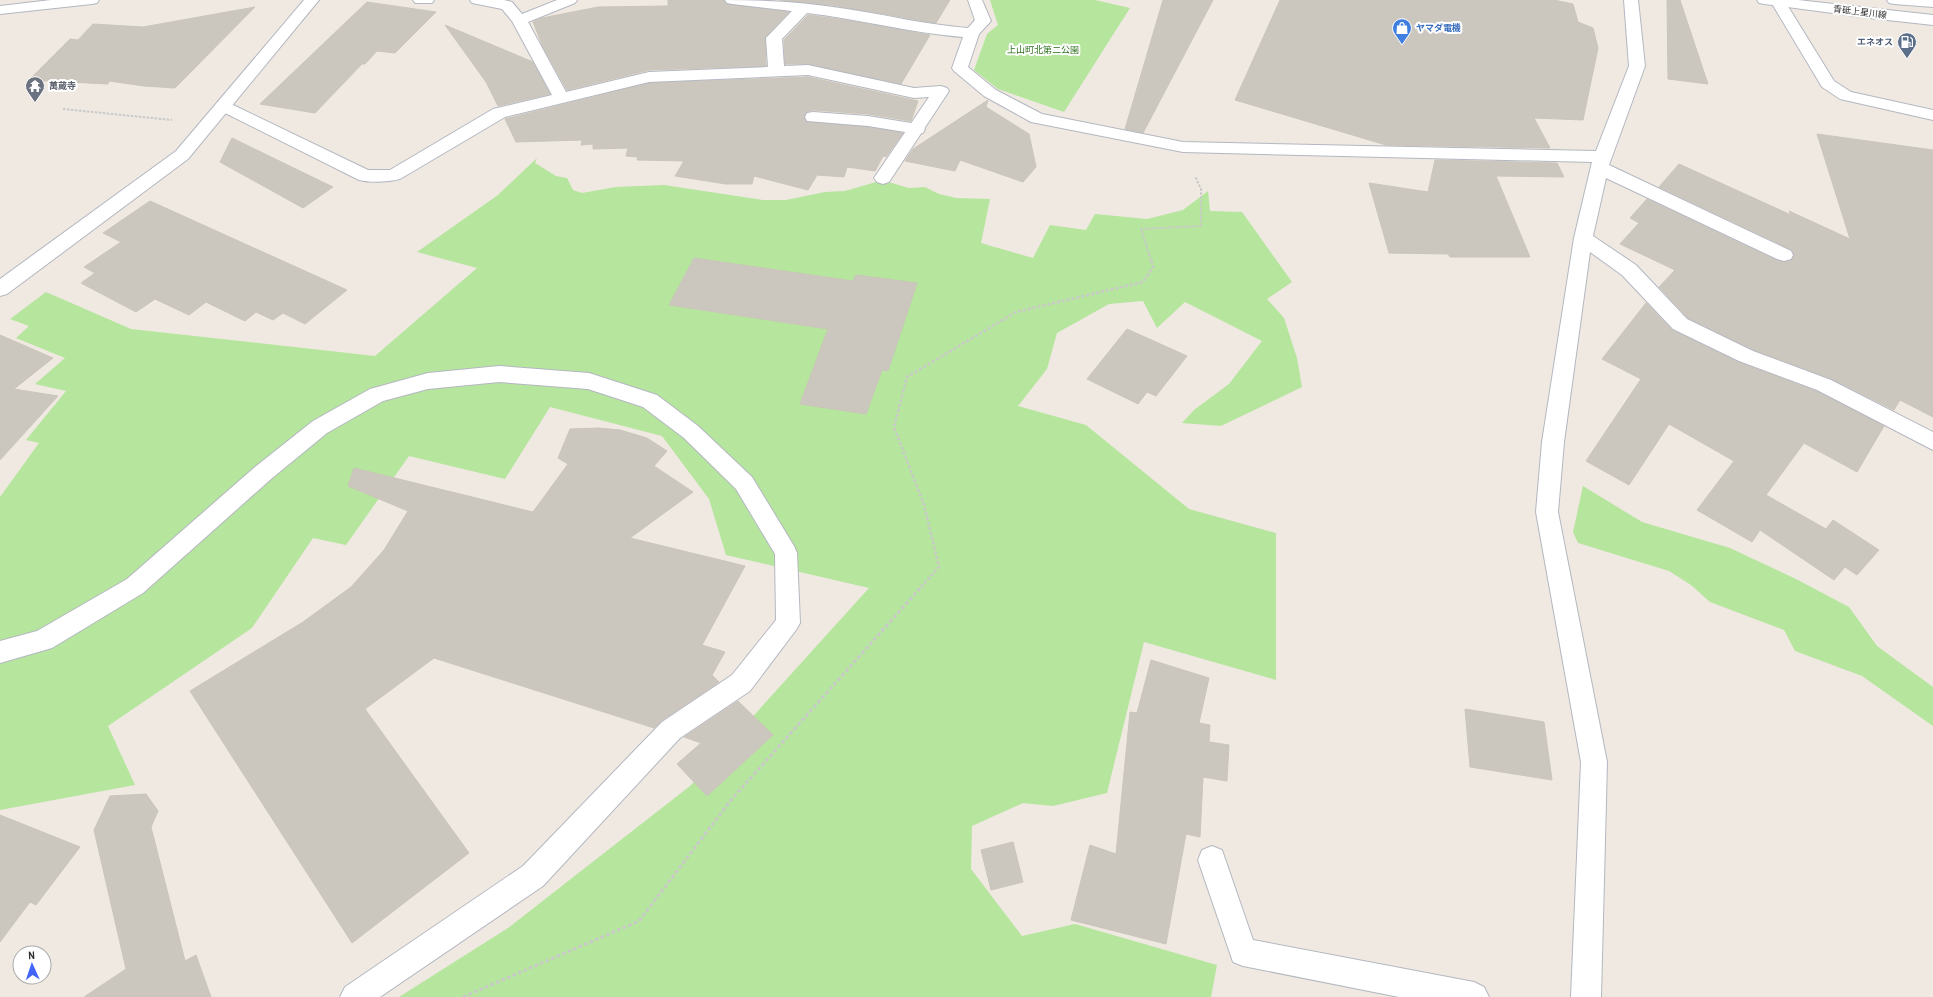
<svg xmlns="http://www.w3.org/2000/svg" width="1933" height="997" viewBox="0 0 1933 997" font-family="'Archivo Narrow','Noto Sans JP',sans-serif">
<rect width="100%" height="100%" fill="#efe9e1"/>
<path fill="#b6e59e" d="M990,0H1095L1130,8L1064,112L998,89L974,70L987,34L998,25Z
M537,158L535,163L556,176L567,178L573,190L582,193L616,187L664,185L763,200H786L825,192L845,191L876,182H888L909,188L925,187L939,194L956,198L990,199L981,243L1033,258L1050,225L1086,230L1095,214L1147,219L1183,210L1208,191L1210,211L1242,212L1292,282L1267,299L1284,318L1297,358L1302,387L1221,426L1182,423L1194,410L1229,384L1262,341L1185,302L1157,328L1143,301L1109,304L1057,333L1047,369L1018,406L1086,425L1189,509L1276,533V680L1144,642L1107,793L1053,806L1023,803L972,826L971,869L1022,936L1075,924L1217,965L1211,997H399L508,928L690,786L869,588L726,555L709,499L662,436L550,407L505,479L409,456L346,545L313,538L252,628L108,726L135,785L0,810V497L39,443L26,440L66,391L35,384L65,358L16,338L29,326L10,319L46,292L131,329L375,356L477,268L417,252L498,195Z
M1583,486L1642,522L1730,548L1796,579L1849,607L1877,646L1933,687V726L1862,676L1795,651L1784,630L1710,602L1691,585L1669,571L1578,543L1573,532Z"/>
<path fill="#cbc7bf" stroke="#cbc5ba" d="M668,0H724L726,4L732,5L789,12L765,37L766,66L649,70L567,90L543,47L533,22L542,18L598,7L668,6Z
M780,0H950L936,23L832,5Z
M1163,0H1213L1143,133L1125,129Z
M1280,0H1554L1573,4L1578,22L1593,28L1598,48L1583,120L1534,118L1550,148L1386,145L1235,100Z
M1667,0H1680L1708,84L1668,79Z
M367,2L436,12L395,53L377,51L365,64H362L315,113L260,104Z
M255,7L175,88L144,86L109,81L108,84L29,80L70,39L78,40L93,24L143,27Z
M808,15L846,20L930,35L901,84L808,64H785L784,40Z
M445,25L533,62L550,94L498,106L486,82Z
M808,77L918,101L911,121L868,114L813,110L806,112L804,118L807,122L868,127L903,133L886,157L883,156L875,171L847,167L844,177L817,175L808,190L754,176L752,184H726L675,176L684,161L637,160L638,157L626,156L628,148L593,149V144L581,145L582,140L516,142L505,119L649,83Z
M988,100L986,107L1029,134L1036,167L1023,182L960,160L955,171L905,161L913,149Z
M1817,134L1933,150V417L1900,400L1894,410L1832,379L1754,350L1688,318L1659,287L1675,270L1620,244L1639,223L1630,218L1647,199L1776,260L1784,262L1792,260L1794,254L1792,250L1659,187L1679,164L1791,215L1789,211L1850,239Z
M232,138L333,187L303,208L220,162Z
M1435,160L1557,163L1564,177L1496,176L1530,257H1450L1448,254L1389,253L1369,183L1428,192Z
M150,201L347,290L305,324L283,313L273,320L256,312L245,321L206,302L189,315L155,299L136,312L81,283L95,273L84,267L121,242L103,233Z
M694,258L853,281L856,275L917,283L888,371L882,370L866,414L800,404L828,329L669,305Z
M1646,303L1672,330L1738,362L1816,391L1884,426L1857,472L1804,443L1766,495L1826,529L1833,520L1879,550L1857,575L1845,567L1834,580L1760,530L1752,542L1697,510L1734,461L1669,424L1629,485L1586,461L1641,379L1602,359Z
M1127,329L1187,356L1156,396L1147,392L1138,404L1087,379Z
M0,335L53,358L14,389L58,396L0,460Z
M599,428L620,430L647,438L667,451L654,466L693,492L630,538L745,566L702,645L725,652L712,675L719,682L661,721L654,728L434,658L365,709L469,853L352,943L190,691L303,622L351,587L384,550L408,511L348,486L354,468L533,512L568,464L558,458L570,429Z
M1151,660L1209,678L1199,723L1210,725L1209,742L1229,745L1227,781L1203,777L1200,837L1186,834L1166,944L1071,920L1090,845L1116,854L1130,712L1137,713Z
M738,701L773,735L707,796L677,764L701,743L684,737Z
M1465,709L1544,722L1552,780L1470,767Z
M146,794L158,811L151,827L185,961L196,955L211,997H84L126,969L94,830L110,796Z
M0,815L80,847L36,905L30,902L0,942Z
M1013,842L1023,882L991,890L981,850Z"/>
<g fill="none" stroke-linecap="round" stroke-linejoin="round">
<g stroke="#b4b7c1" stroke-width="2">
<path id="service" d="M813,112L868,116L917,124L923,125L925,129L923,133L917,134L868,126L807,121L805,117L807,113Z
M499,366L589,373L657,395L698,426L752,477L794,546L797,553L800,623L796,630L750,691L680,738L543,886L380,997H340L345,987L523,866L662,722L732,675L776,620L775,554L736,489L684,438L643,407L588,389L499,382L428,389L383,401L327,433L271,479L143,593L52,648L0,663V641L37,631L127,579L255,467L313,421L370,389L428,373Z
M1212,846L1222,850L1253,940L1474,982L1484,987L1489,997H1399L1243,966L1233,962L1198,860L1202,850Z"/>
</g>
<g stroke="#b4b7c1" stroke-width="2">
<path id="minor" d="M51,0H99L97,3L92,4L0,14V6Z
M413,0H434L432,3H415Z
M470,0H504L512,2L522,14L557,0H577L575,3L528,22L566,92L649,72L768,67L766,38L792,11L732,4L727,3L725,0C766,0 806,2 847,9C887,15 927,25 968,28L975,20L968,0H982L991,21L979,34L968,67L996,90L1042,114L1183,142L1596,151L1629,66L1624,0H1638L1645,66L1609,165L1791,251L1793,255L1791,259L1784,261L1777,259L1606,178L1593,236L1636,265L1687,319L1753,351L1831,380L1933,432V450L1817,390L1739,361L1673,329L1622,275L1590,252L1564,442L1558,512L1607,762L1601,997H1571L1581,762L1536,512L1542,442L1574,238L1592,162L1183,152L1031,122L984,96L954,71L952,68L963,37C911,33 859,19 807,13L782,39L784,66L808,65L914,88L941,86L947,88L949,91L889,182L883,184L877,182L874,178L929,97L914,98L808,75L649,82L505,117L400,179C388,182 371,183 359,180L217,109L215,106L217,103L223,101L229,103L368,170H390L493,109L552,95L512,21L502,9L472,3Z
M1772,0H1784L1834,81L1851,92L1933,110V120L1840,99L1822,87L1771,2Z"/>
</g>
<g stroke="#b4b7c1" stroke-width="2">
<path id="tertiary" d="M304,0H319L188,159L7,294L0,296V279L176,151Z"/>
</g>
<g stroke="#b4b7c1" stroke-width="2">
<path id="secondary" d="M1757,0H1798L1933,15V25L1878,19L1764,4L1759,3Z
M1887,0H1933V7L1894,4L1889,3Z"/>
</g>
<path stroke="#c9c9c9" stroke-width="2" stroke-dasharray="2.5 1.5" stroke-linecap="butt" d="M63,109L172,120
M1151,260L1141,229L1201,226V189L1195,176"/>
<path stroke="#c9c9c9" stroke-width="2.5" stroke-dasharray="3 2" stroke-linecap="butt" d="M921,587L939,567L924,505L894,427L907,377L1016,312L1143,282L1153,267L1151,259"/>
<path stroke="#c9c9c9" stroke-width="3" stroke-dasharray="3.5 2.5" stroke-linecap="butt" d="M463,997L639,921L731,800L922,586"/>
<use href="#service" fill="#fff" fill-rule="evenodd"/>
<use href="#minor" fill="#fff" fill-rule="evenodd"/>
<use href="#tertiary" fill="#fff" fill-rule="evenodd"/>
<use href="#secondary" fill="#fff" fill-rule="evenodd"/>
</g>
<defs>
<g id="shop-pin" transform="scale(1)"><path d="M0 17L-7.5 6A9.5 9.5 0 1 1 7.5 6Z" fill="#3f7fe0" stroke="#fff"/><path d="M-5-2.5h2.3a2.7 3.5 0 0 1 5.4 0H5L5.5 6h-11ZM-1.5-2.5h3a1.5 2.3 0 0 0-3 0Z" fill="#fff"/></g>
<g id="fuel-pin" transform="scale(1)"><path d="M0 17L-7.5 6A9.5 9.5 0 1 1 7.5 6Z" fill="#5c6f8a" stroke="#fff"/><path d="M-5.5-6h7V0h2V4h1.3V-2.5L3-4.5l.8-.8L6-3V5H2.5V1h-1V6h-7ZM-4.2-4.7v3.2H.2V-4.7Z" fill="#fff"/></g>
<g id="temple-pin" transform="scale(1)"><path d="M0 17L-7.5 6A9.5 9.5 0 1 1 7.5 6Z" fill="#6b7280" stroke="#fff"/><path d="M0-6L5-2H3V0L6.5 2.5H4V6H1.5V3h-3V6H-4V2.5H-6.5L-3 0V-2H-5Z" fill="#fff"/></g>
</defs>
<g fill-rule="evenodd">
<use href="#shop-pin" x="1402" y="28"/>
<use href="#fuel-pin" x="1907" y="42"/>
<use href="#temple-pin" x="35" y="86"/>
</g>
<g text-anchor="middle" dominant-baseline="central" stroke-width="4" stroke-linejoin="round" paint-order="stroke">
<g font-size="9" fill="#2e2e2e" stroke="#fff">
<text transform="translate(1860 12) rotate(7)">青砥上星川線</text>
</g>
<g font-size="9" font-weight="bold" fill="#366cbe" stroke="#fff" text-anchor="start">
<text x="1416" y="28">ヤマダ電機</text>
</g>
<g font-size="9" font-weight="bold" fill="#4e5e75" stroke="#fff" text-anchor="end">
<text x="1893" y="42">エネオス</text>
</g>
<g font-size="9" fill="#2c6e1b" stroke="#fff">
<text x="1043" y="50">上山町北第二公園</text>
</g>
<g font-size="9" font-weight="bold" fill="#5b616d" stroke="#fff" text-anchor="start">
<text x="49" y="86">萬蔵寺</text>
</g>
</g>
<g transform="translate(32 965) rotate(357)"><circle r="19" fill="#ffffff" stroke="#ababab"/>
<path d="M0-3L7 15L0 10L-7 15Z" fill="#4264fb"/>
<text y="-6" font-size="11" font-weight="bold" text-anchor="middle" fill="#2e2e2e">N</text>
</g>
</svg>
